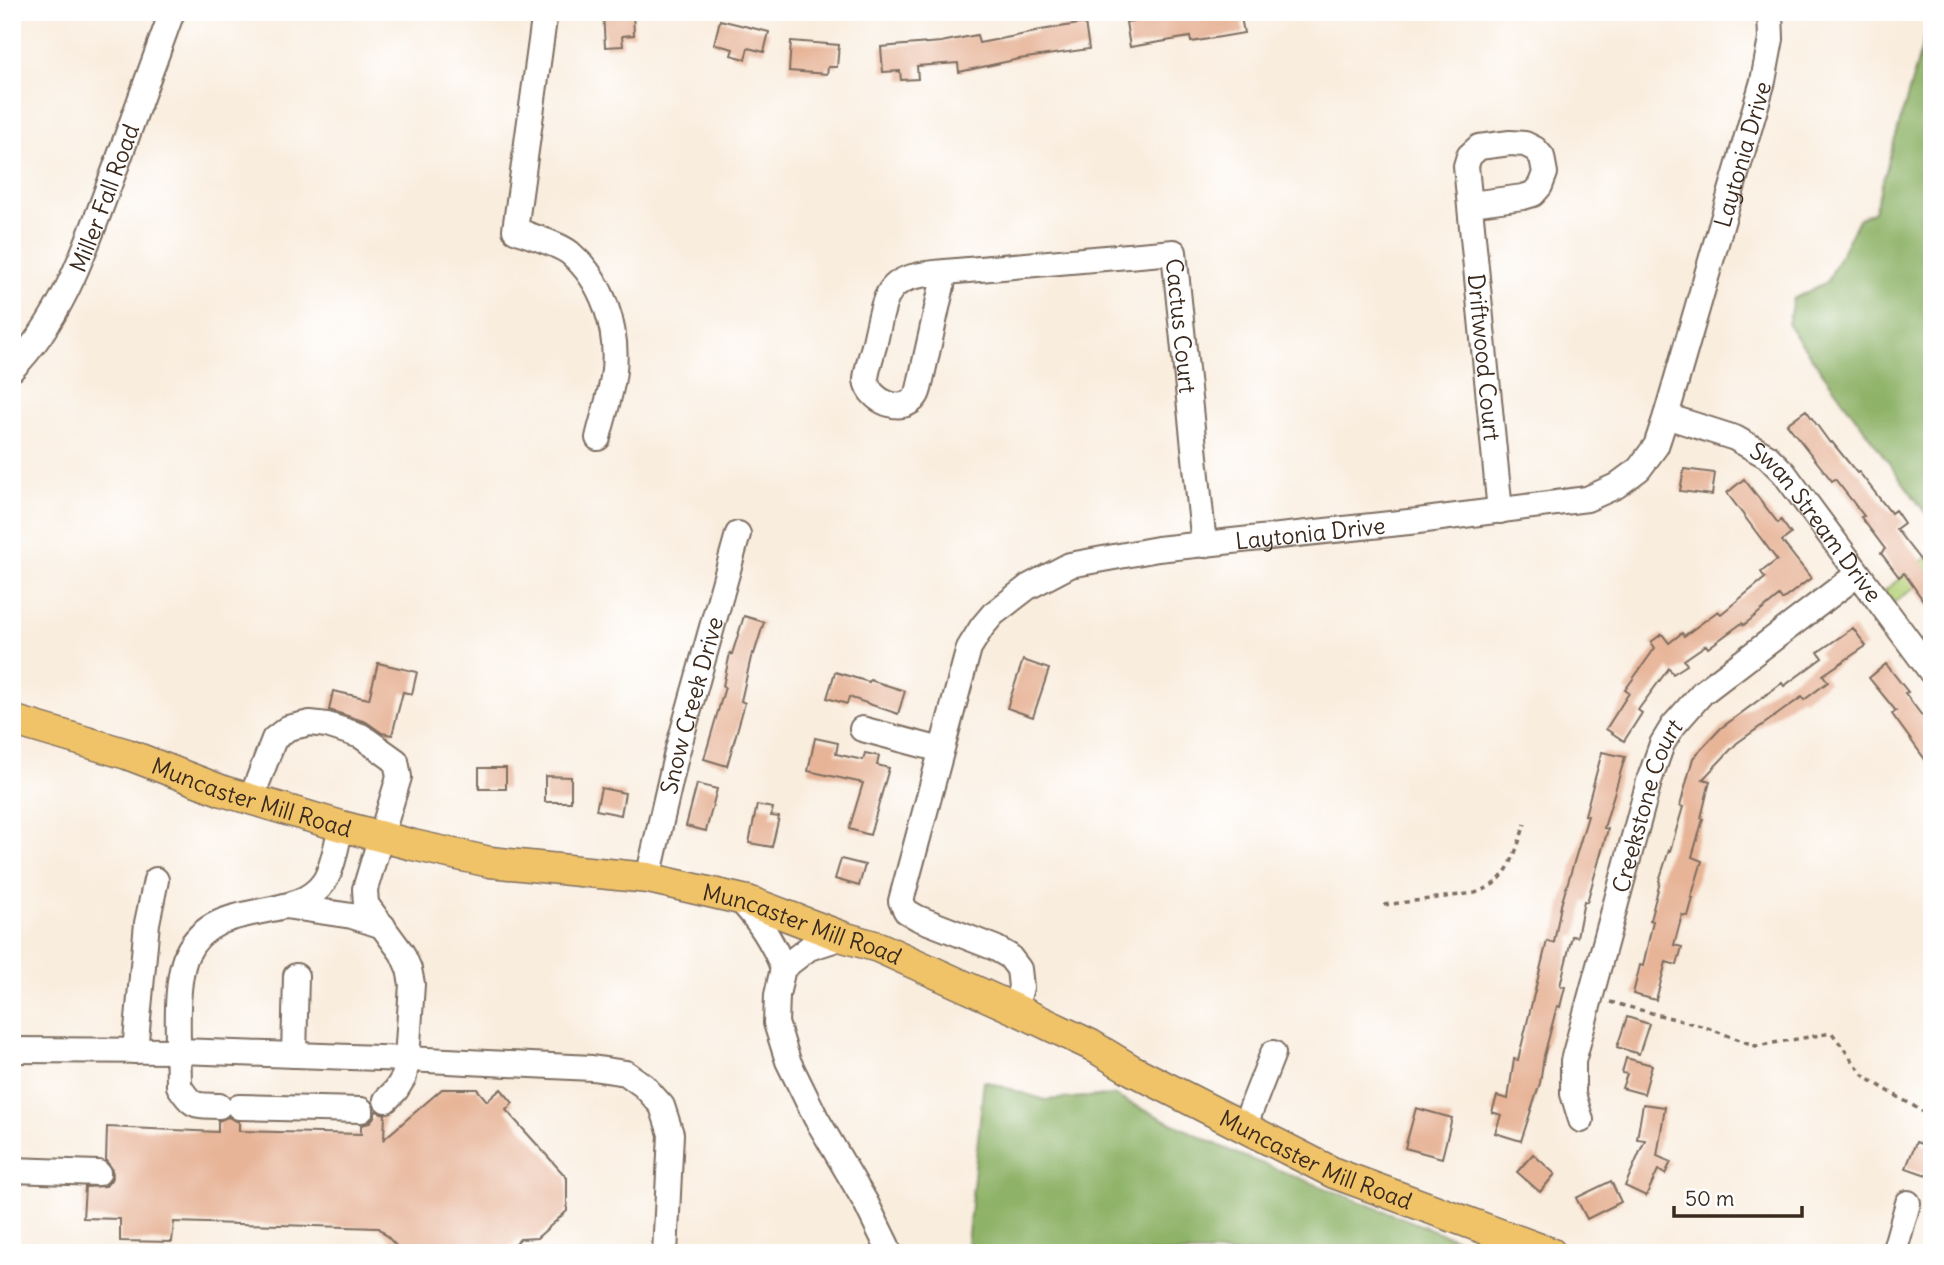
<svg xmlns="http://www.w3.org/2000/svg" width="1944" height="1265" viewBox="0 0 1944 1265" font-family="Delius,sans-serif">
<rect width="100%" height="100%" fill="#fff"/>
<filter id="ink" filterUnits="userSpaceOnUse"><feTurbulence type="fractalNoise" baseFrequency=".0143" numOctaves="2"/><feDisplacementMap in="SourceGraphic" scale="14" xChannelSelector="R" yChannelSelector="G"/><feConvolveMatrix kernelMatrix="1 2 1 2 8 2 1 2 1" color-interpolation-filters="sRGB"/></filter>
<filter id="wash" filterUnits="userSpaceOnUse"><feTurbulence type="fractalNoise" baseFrequency=".00686" numOctaves="4" result="noise"/><feDisplacementMap in="SourceGraphic" scale="28" xChannelSelector="R" yChannelSelector="G"/><feGaussianBlur stdDeviation="1.57" result="paint"/><feColorMatrix in="noise" values="0 0 0 0 0 0 0 0 0 0 0 0 0 0 0 0 0 1.4 0 .05"/><feComposite in="paint" operator="in"/></filter>
<g filter="url(#wash)">
<rect width="100%" height="100%" fill="#f9edde"/>
<path fill="#b3d076" stroke="#777d4a" stroke-width="2" d="M1932,553V575L1893,603L1884,591Z"/>
<path fill="#8eb267" stroke="#646e42" stroke-width="2" d="M1932,12V522L1788,325L1793,299L1827,282L1859,219L1874,211Z
M984,1081L1045,1100L1113,1095L1235,1153L1493,1253H966Z"/>
<g id="blocks">
<path fill="#e7b497" d="M603,12H633L634,35L622,36L623,46L605,47Z
M1211,12H1240L1244,33L1191,42L1190,37L1130,47L1126,22L1164,16L1165,20Z
M720,20L769,32L764,52L748,48L745,59L731,55L733,49L714,44Z
M1085,23L1089,49L1019,59L959,72L958,63L917,66L918,79L901,80L900,71L883,72L881,47L941,42L977,35L979,43L1036,32L1035,31Z
M791,41L839,45L837,67H828L827,74L789,71Z
M1806,410L1830,443L1832,442L1857,473L1859,472L1891,513L1895,510L1904,523L1896,529L1932,575V613L1904,573L1899,577L1881,553L1885,549L1861,517L1864,516L1835,479L1832,481L1787,424Z
M1684,469L1715,473L1712,495L1680,491Z
M1744,479L1778,523L1781,520L1791,534L1782,541L1811,578L1782,600L1779,596L1744,625L1742,623L1708,648L1706,645L1684,660L1687,665L1673,674L1669,668L1638,710L1642,713L1624,741L1606,729L1629,693L1625,690L1655,648L1651,642L1662,634L1669,643L1682,633L1684,636L1718,611L1721,614L1765,578L1761,572L1777,560L1727,493Z
M744,616L764,622L754,654L752,653L741,701L745,703L727,766L704,759L725,687L723,686L730,653L732,654Z
M1853,628L1866,646L1823,675L1828,682L1804,700L1802,697L1737,743L1703,779L1710,781L1701,818L1703,819L1692,857L1702,861L1691,898H1693L1688,916L1682,915L1674,945L1682,947L1677,965L1666,962L1656,1000L1633,994L1640,965L1643,966L1653,921L1650,920L1660,882L1659,881L1669,850L1670,851L1683,807L1680,806L1693,758L1721,728L1782,683L1784,686L1822,658L1818,652Z
M1023,660L1049,669L1033,717L1007,708Z
M378,663L417,672L412,694L403,692L392,735L382,733L366,722L329,710L333,691L369,699Z
M1886,664L1908,692L1905,693L1932,729V769L1892,714L1896,711L1869,678Z
M835,672L869,682L870,680L905,691L898,714L849,697L847,704L827,698Z
M815,738L838,743L836,754L863,760L865,753L879,756L877,765L889,768L870,835L849,829L863,783L808,771Z
M1602,752L1625,757L1604,828L1608,829L1587,902L1584,901L1577,937L1572,936L1560,986L1565,987L1560,1007L1557,1006L1544,1056L1540,1083L1521,1141L1495,1133L1501,1115L1492,1112L1497,1096L1508,1099L1514,1059L1518,1060L1547,941L1554,943L1561,905L1588,816L1585,815Z
M479,768H506V789H479Z
M545,776L571,777V802H545Z
M697,784L717,789L706,831L686,826Z
M601,788L625,793L621,815L596,810Z
M757,805L773,808L771,816L779,817L772,847L749,843Z
M841,859L865,865L859,886L835,879Z
M1627,1017L1649,1024L1639,1054L1617,1047Z
M1626,1058L1652,1065L1644,1094L1622,1088L1627,1074L1622,1073Z
M442,1089H477L487,1101L501,1089L513,1103L506,1110L567,1178V1211L537,1238L520,1239L506,1253H403L379,1228L174,1222L172,1242L120,1241V1219L83,1218L85,1187L106,1186L111,1180L113,1174L111,1167L106,1161L107,1127L218,1132V1121L228,1117L239,1122V1131L361,1134V1125L369,1123L374,1117L376,1111L385,1114L384,1139Z
M1643,1104L1665,1107L1657,1156L1671,1162L1665,1174L1658,1170L1646,1196L1625,1186L1645,1140L1637,1139Z
M1416,1108L1452,1118L1442,1158L1405,1148Z
M1916,1142L1932,1148V1177L1906,1168Z
M1533,1154L1555,1174L1540,1192L1517,1172Z
M1611,1181L1621,1202L1587,1219L1576,1198Z"/>
</g>
</g>
<g filter="url(#ink)">
<use href="#blocks" fill-opacity="0" stroke="#7e6e61" stroke-width="2"/>
<g fill="none" stroke-linecap="round" stroke-linejoin="round">
<g stroke="#7e6e61" stroke-width="28">
<g id="minor">
<path d="M545,12L515,230C530,236 559,244 570,253C603,281 618,328 614,370C612,392 603,416 598,438"/>
<path id="s1" d="M1471,204L1523,197L1533,194L1540,186L1545,173L1542,157L1535,149L1525,144L1510,143L1479,147L1469,156L1466,166L1500,511"/>
<path id="s2" d="M945,272L921,380C920,385 919,392 916,396C903,416 869,401 866,380C866,371 873,351 875,342C887,288 885,277 945,272L1174,252L1204,545"/>
<path id="s3" d="M12,369C65,316 89,238 115,169C134,117 153,65 172,12"/>
<path id="s4" d="M1666,416L1735,438L1767,456L1784,473L1932,673"/>
<path d="M862,729L941,750"/>
<path d="M251,799L274,739L288,728L310,723L327,725L361,736L396,761L399,777L365,889L366,904L402,953L409,969L412,984L407,1059L404,1077L396,1090L386,1100"/>
<path id="s5" d="M648,878L676,756L738,534"/>
<path d="M739,899C758,919 773,942 783,968"/>
<path d="M285,906L352,916L383,926"/>
<path d="M843,937L809,948L783,968L777,995L776,1023L788,1061L816,1118L866,1203L887,1246L888,1253"/>
<path id="s6" d="M1015,1009L1021,987L1019,969L1009,956L995,948L918,918L906,911L901,901L969,648L982,627L993,614L1028,587L1070,565L1158,549L1418,521L1587,499L1616,486L1639,469L1656,446L1666,416L1763,81L1771,39L1770,12"/>
<path d="M12,1050L179,1051L407,1059L592,1068L626,1073L644,1086L662,1106L671,1134L665,1253"/>
<path d="M135,1051L147,923L156,880"/>
<path d="M294,1055L296,976"/>
<path d="M219,1106C195,1105 193,1108 179,1086C179,1052 173,984 187,954C214,896 295,925 324,882C333,869 337,842 341,826"/>
<path d="M239,1107L361,1110"/>
<path id="s7" d="M1581,1120L1573,1094V1061L1650,778L1662,744L1673,726L1702,693L1858,574"/>
<path d="M1244,1127L1273,1053"/>
<path d="M12,1170L98,1173"/>
<path d="M1894,1253L1908,1203"/>
</g>
</g>
<g stroke="#7e6e61" stroke-width="33">
<g id="major">
<path id="s8" d="M12,720L127,754L223,791L341,826L413,845L490,862L648,878L748,901L843,937L878,947L1015,1009L1091,1045L1132,1070L1334,1173L1551,1253"/>
</g>
</g>
<path stroke="#7e6e61" stroke-width="3.5" stroke-dasharray="5 5" stroke-linecap="butt" d="M1384,905L1475,893C1510,882 1514,855 1525,824
M1610,1002L1705,1027L1756,1046L1832,1033L1865,1077L1932,1117"/>
<use href="#minor" stroke="#fff" stroke-width="24"/>
<use href="#major" stroke="#f0c369" stroke-width="30"/>
</g>
</g>
<g text-anchor="middle" dominant-baseline="central" stroke-width="5" stroke-linejoin="round" paint-order="stroke">
<g font-size="23" fill="#3b2a1e" stroke="#fff">
<text stroke="none"><textPath href="#s6" startOffset="1491">Laytonia Drive</textPath></text>
<text stroke="none"><textPath href="#s3" startOffset="196">Miller Fall Road</textPath></text>
<text stroke="none"><textPath href="#s2" startOffset="649">Cactus Court</textPath></text>
<text stroke="none"><textPath href="#s1" startOffset="388">Driftwood Court</textPath></text>
<text stroke="none"><textPath href="#s4" startOffset="191">Swan Stream Drive</textPath></text>
<text stroke="none"><textPath href="#s6" startOffset="819">Laytonia Drive</textPath></text>
<text stroke="none"><textPath href="#s5" startOffset="178">Snow Creek Drive</textPath></text>
<text stroke="none"><textPath href="#s8" startOffset="252">Muncaster Mill Road</textPath></text>
<text stroke="none"><textPath href="#s7" startOffset="326">Creekstone Court</textPath></text>
<text stroke="none"><textPath href="#s8" startOffset="819">Muncaster Mill Road</textPath></text>
<text stroke="none"><textPath href="#s8" startOffset="1386">Muncaster Mill Road</textPath></text>
</g>
</g>
<rect width="1944" height="1265" fill="none" stroke="#fff" stroke-width="42"/>
<path d="M1674 1206v10h128v-10" fill="none" stroke="#3b2a1e" stroke-width="3.5"/>
<text x="1685" y="1206" font-size="21" fill="#3b2a1e" stroke="#ffffff" stroke-width="5" paint-order="stroke">50 m</text>
</svg>
